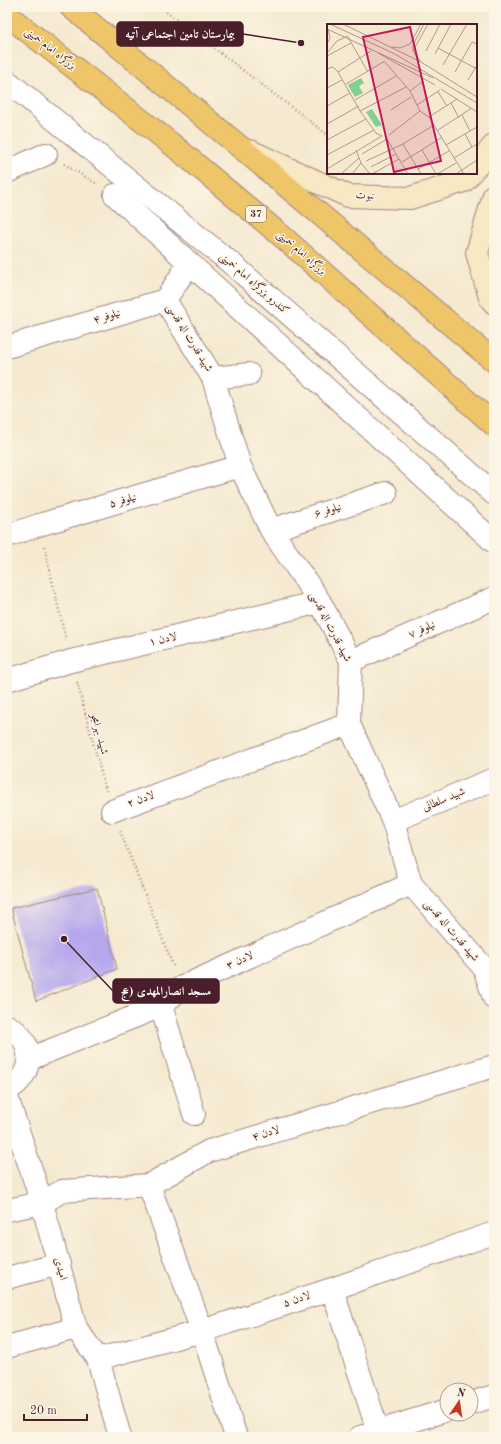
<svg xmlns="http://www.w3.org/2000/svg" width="501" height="1444" viewBox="0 0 501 1444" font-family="'Old Standard TT',Amiri,serif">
<rect width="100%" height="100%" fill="#fcf5e5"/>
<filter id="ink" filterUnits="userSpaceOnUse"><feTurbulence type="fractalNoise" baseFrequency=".025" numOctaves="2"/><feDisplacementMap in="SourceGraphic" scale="8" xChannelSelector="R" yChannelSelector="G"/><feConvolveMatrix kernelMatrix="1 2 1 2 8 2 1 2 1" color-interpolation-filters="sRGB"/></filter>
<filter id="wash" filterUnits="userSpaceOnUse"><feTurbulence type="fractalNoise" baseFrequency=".012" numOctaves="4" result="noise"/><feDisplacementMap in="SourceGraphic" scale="16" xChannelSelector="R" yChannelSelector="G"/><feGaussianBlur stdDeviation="0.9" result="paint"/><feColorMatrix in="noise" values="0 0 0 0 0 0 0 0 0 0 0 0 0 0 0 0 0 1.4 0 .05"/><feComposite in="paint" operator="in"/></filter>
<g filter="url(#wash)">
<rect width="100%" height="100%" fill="#f5e9d0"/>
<g id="blocks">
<path fill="#b5a7ec" d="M97,888L117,969L36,1001L11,908Z"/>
</g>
</g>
<g filter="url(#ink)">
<use href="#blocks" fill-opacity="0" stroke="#a0847e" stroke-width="1"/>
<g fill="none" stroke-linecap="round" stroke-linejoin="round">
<g stroke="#a0847e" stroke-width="24">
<path id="minor" d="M7,172L46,154
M115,195L494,542
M165,300L213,378L240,466L271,530L320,602L351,661L349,724L393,821L411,884L484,968L494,998
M7,347L165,300L189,264
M213,378L249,374
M271,530L386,493
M7,536L39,525L240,466
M351,661L494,598
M7,680L71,661L320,602
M112,811L349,724
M393,821L494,779
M161,1006L194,1114
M7,1026C36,1040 35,1076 7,1090
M29,1059L161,1006L182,987L411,884
M7,1097L42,1203L76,1328L98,1359L120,1437
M149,1185L202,1331L236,1437
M7,1210L42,1203L62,1191L149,1185L209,1151L494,1066
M7,1278L59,1264
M332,1289L380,1437
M7,1347L76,1328
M98,1359L202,1331L332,1289L494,1233
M471,1403L494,1396
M360,1437L447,1410"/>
</g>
<g stroke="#a0847e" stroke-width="24">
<path id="tertiary" d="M7,81L232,264L494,494"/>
</g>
<g stroke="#a0847e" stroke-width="24">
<path id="secondary" d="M250,151L348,196L410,198L464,181L471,173
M476,167L494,145
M494,195L477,253L490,298L494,303"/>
</g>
<g stroke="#a0847e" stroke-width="24">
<path id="trunk" d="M71,7L239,146L494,361
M7,15L174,146L284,238L494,425"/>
</g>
<path stroke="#a0847e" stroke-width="2.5" stroke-dasharray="1 3" stroke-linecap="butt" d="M160,7L328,135
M64,164L97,184
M44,546L66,640
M77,682L106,791
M120,831L174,968"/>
<use href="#minor" stroke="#fff" stroke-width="22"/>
<use href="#tertiary" stroke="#fff" stroke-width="22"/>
<use href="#secondary" stroke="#f8e8c3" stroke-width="22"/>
<use href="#trunk" stroke="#eec569" stroke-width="22"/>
</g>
</g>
<g text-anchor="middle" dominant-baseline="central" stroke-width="3" stroke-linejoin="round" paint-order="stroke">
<rect fill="#fcf5e5" stroke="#7f5f63" stroke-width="1" x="246" y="206" width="20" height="16" rx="3"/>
<g font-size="10" font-weight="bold" fill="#4a1f2b">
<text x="256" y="214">37</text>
</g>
<g font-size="11" fill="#4a1f2b" stroke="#fcf5e5">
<text transform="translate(50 49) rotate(38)">بزرگراه امام خمینی</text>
<text transform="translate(365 196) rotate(2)">نبوت</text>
<text transform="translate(301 253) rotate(41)">بزرگراه امام خمینی</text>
<text transform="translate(254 284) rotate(41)">کندرو بزرگراه امام خمینی</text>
<text transform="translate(107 317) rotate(-17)">نیلوفر ۴</text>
<text transform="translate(189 338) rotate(58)">شهید قدرت اله قدسی</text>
<text transform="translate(123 501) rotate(-16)">نیلوفر ۵</text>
<text transform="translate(328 511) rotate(-17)">نیلوفر ۶</text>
<text transform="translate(330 627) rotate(62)">شهید قدرت اله قدسی</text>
<text transform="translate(422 630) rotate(-24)">نیلوفر ۷</text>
<text transform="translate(163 640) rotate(-13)">لادن ۱</text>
<text transform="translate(99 734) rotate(75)">شهید بهرامجو</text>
<text transform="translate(141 800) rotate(-20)">لادن ۲</text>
<text transform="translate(444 800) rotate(-23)">شهید سلطانی</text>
<text transform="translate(451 931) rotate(49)">شهید قدرت اله قدسی</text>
<text transform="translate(240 961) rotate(-24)">لادن ۳</text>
<text transform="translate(266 1134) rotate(-17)">لادن ۴</text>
<text transform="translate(60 1269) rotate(75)">امیدی</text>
<text transform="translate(297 1300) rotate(-18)">لادن ۵</text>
</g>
</g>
<g transform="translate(327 24)">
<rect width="150" height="150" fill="#f5e9d0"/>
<path d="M34,54L37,59L32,62L36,69L28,73L21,61ZM45,85L55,101L49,103L39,88Z" fill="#80d091"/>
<path fill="none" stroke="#b1988e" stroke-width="1" d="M3,0L68,30L150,79M16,0L94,38L150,73M0,5L106,54M21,13L41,48M0,20L3,14L1,5M65,23L73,24L83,20L94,0M111,24L150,45M86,27L101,0M99,27L113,0M0,29L10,17L21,12M51,29L108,61M108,30L124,0M0,32L24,19M58,38L83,67L93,87L102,93L137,150M94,38L86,27V21L97,0M116,41L140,0M0,45L6,43L11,48L33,87L49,109L55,112M11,48L44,27M128,48L145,18L150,20M141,56L150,41M19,60L58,37M0,64L15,56M114,65L150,88M83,67L95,58M111,68L120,82M28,76L69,52M124,79L132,94M90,81L113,66M0,82L23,69M64,86L84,73M33,87L79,63M135,91L143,107M102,93L130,75M0,100L32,82M111,106L145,84M138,110L145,123M62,111L93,87M0,116L39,95M76,120L94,150M119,121L150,103M29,126L34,139L43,150M95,126L109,150M35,130L60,115L81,150M0,131L47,106M127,134L150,120M39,137L76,120L107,101M75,138L114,114M44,143L69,130M0,145L55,112M91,145L122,127M14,150L32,134M25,150L34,139M45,150L72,135M110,150L129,139M129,150L150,136"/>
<path fill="#c2185b" fill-opacity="0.15" stroke="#c2185b" stroke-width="2" d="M83,3L114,137L67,148L36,13Z"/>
<rect width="150" height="150" fill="none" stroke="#4a1f2b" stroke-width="2"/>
</g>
<path fill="none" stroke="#4a1f2b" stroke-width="1.5" d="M301 43L243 34M64 939L113 991"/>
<g fill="#4a1f2b" stroke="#fcf5e5" stroke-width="1.5">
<circle cx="301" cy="43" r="4"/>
<circle cx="64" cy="939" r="4"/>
</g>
<g fill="#4a1f2b" stroke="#4a1f2b" stroke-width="1.5">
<rect x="117" y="22" width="126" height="24" rx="4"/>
<rect x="113" y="979" width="106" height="24" rx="4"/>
</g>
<g font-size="12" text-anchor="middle" font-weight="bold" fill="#fff">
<text x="180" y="38">بیمارستان تامین اجتماعی آتیه</text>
<text x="166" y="995">مسجد انصارالمهدی (عج</text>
</g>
<rect width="501" height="1444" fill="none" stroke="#fcf5e5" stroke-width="24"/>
<g transform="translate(459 1402) rotate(13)"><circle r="19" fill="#fcf5e5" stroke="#b59f9b"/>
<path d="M0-3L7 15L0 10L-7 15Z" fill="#c8321e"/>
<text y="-6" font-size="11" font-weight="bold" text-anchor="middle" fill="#4a1f2b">N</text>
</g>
<path d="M24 1414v6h63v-6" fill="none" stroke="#4a1f2b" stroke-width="2"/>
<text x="30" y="1414" font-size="12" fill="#4a1f2b" stroke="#fcf5e5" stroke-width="3" paint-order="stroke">20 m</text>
</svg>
